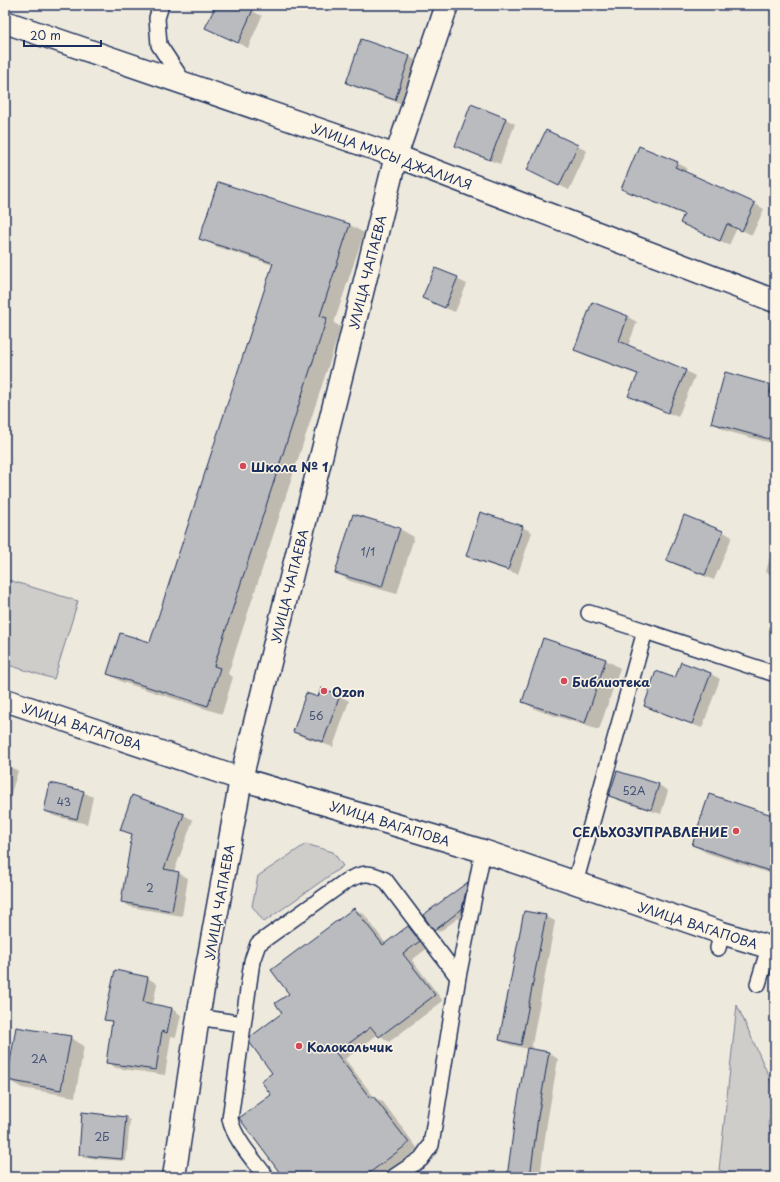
<svg xmlns="http://www.w3.org/2000/svg" width="780" height="1182" viewBox="0 0 780 1182" font-family="'Playpen Sans',sans-serif">
<rect width="100%" height="100%" fill="#eee9dd"/>
<filter id="ink" filterUnits="userSpaceOnUse"><feTurbulence type="fractalNoise" baseFrequency=".025" numOctaves="2"/><feDisplacementMap in="SourceGraphic" scale="8" xChannelSelector="R" yChannelSelector="G"/><feConvolveMatrix kernelMatrix="1 2 1 2 8 2 1 2 1" color-interpolation-filters="sRGB"/></filter>
<g filter="url(#ink)">
<path fill="#cfcdca" stroke="#757e94" d="M5,579L78,601L54,679L5,664Z
M306,844L333,852L343,866L264,922L252,906L258,876Z
M775,989V1028L772,1021Z
M737,1005L775,1090V1108L768,1123L775,1139V1177H744L719,1170Z"/>
<path fill="#0003" d="M217,5H241L262,16L248,48L207,28Z
M362,40L410,57L419,62L405,105L357,88L347,83Z
M471,106L506,119L515,124L500,164L465,151L456,145Z
M578,146L587,151L569,190L528,170Z
M677,163L687,168L685,173L755,204L764,209L752,235L737,228L729,245L681,223L684,215L632,194L622,189Z
M218,183L350,225L364,233L334,323L341,327L228,674L233,677L222,714L122,682L108,674L150,644L273,265L215,246L201,238Z
M435,269L467,284L455,312L433,303L423,298Z
M593,304L628,317L637,322L628,346L686,371L695,376L678,417L639,401L629,396L638,375L585,355L576,350Z
M772,386L775,387V444L726,431L712,422Z
M522,527L532,532L518,574L477,561L467,555Z
M400,529L414,537L397,594L350,581L337,573Z
M722,531L732,537L714,580L676,565L667,560Z
M775,538V577L766,572Z
M543,639L606,660L620,668L599,730L537,710L523,702Z
M682,663L711,674L720,679L702,728L654,711L645,705L676,679Z
M339,695L349,701L333,747L303,737L294,732L319,699Z
M5,764L18,771L6,809H5Z
M618,772L659,785L668,791L661,814L620,801L610,796Z
M83,792L93,797L87,824L54,816L45,811Z
M184,815L193,820L174,872L178,873L188,878L182,916L131,907L122,902L133,835L121,829Z
M775,817V875L707,853L693,845Z
M468,883L472,885L467,912L439,932L435,930L424,915Z
M354,909L364,914L386,944L408,927L418,933L429,947L412,960L443,1001L389,1042L378,1034L345,1059L374,1097L383,1102L418,1149L381,1177H284L272,1095L274,1073L284,1013L290,994Z
M545,916L555,921L531,1050L549,1053L558,1059L547,1123L540,1177H508L528,1049L510,1045L500,1040Z
M148,978L157,984L153,1005L172,1009L181,1015L176,1037L171,1036L165,1075L116,1068L107,1062L113,1023L106,1019Z
M70,1037L84,1046L75,1097L22,1088L8,1080Z
M125,1118L130,1120L126,1161L84,1158L80,1155Z"/>
<path fill="#babbbe" stroke="#1b2f5e" d="M216,5H255L238,43L205,28Z
M361,39L410,56L395,100L346,83Z
M471,104L506,118L490,160L455,146Z
M546,130L578,145L559,186L527,170Z
M639,146L678,162L675,167L755,203L742,231L727,224L720,241L680,223L684,214L621,189Z
M218,182L350,224L320,316L327,318L214,666L220,668L208,706L107,674L120,633L150,642L273,263L199,239Z
M435,268L458,277L445,308L422,298Z
M592,302L628,316L619,341L686,370L668,413L628,396L638,374L574,350Z
M725,372L772,385L770,393L775,394V418L769,439L711,423Z
M480,512L523,526L508,570L466,556Z
M353,514L400,528L382,587L335,573Z
M684,515L723,531L705,575L666,560Z
M543,638L606,659L585,723L522,702Z
M681,662L711,673L692,724L644,706L656,671L675,678Z
M321,688L340,695L323,742L293,732L306,693L318,697Z
M617,771L659,784L651,810L609,796Z
M50,783L84,791L77,819L44,811Z
M709,794L775,816V873L692,845Z
M132,795L184,814L164,869L179,872L172,911L121,902L132,834L120,830Z
M468,882L462,909L434,931L423,915Z
M354,908L383,945L408,926L420,941L403,954L435,995L379,1037L371,1027L336,1053L370,1098L373,1096L409,1143L364,1177H283L239,1118L271,1095L261,1081L272,1073L250,1043V1037L282,1013L275,1003L289,994L271,970Z
M524,911L546,915L521,1045L499,1040Z
M115,970L148,977L143,1002L172,1008L167,1033L162,1031L156,1070L106,1063L112,1021L104,1020Z
M16,1027L71,1036L61,1090L7,1080Z
M527,1048L549,1052L538,1117L530,1177H507L516,1111Z
M82,1112L126,1117L122,1159L79,1155Z"/>
<g fill="none" stroke-linecap="round" stroke-linejoin="round">
<g stroke="#1b2f5e" stroke-width="18">
<path id="service" d="M161,5L157,18L159,45L184,83
M589,613L645,631
M575,883L645,631L775,674
M718,948L722,933
M758,984L769,948
M198,1017L243,1024
M266,1177C254,1160 234,1139 230,1119L252,961L258,944L346,881C362,873 368,871 385,880L458,977
M394,1177L421,1159L431,1145L458,977L483,851"/>
</g>
<g stroke="#1b2f5e" stroke-width="25">
<path id="minor" d="M5,22L396,156L775,301
M174,1177L198,1017L241,779L396,156L447,5"/>
</g>
<g stroke="#1b2f5e" stroke-width="25">
<path id="tertiary" d="M5,700L241,779L483,851L722,933L775,949"/>
</g>
<use href="#service" stroke="#fcf5e5" stroke-width="15"/>
<use href="#minor" stroke="#fcf5e5" stroke-width="22"/>
<use href="#tertiary" stroke="#fcf5e5" stroke-width="22"/>
</g>
</g>
<g fill="#d1495b" stroke="#fcf5e5" stroke-width="1.5">
<circle cx="243" cy="466" r="4"/>
<circle cx="564" cy="681" r="4"/>
<circle cx="324" cy="691" r="4"/>
<circle cx="736" cy="831" r="4"/>
<circle cx="299" cy="1046" r="4"/>
</g>
<g text-anchor="middle" dominant-baseline="central" stroke-width="3" stroke-linejoin="round" paint-order="stroke">
<g font-size="11" fill="#435276">
<text x="368" y="551">1/1</text>
<text x="316" y="715">56</text>
<text x="634" y="790">52А</text>
<text x="64" y="801">43</text>
<text x="150" y="887">2</text>
<text x="39" y="1058">2А</text>
<text x="102" y="1136">2Б</text>
</g>
<g font-size="13" fill="#1b2f5e" stroke="#fcf5e5">
<text transform="translate(392 156) rotate(20)">УЛИЦА МУСЫ ДЖАЛИЛЯ</text>
<text transform="translate(367 272) rotate(-76)">УЛИЦА ЧАПАЕВА</text>
<text transform="translate(289 586) rotate(-76)">УЛИЦА ЧАПАЕВА</text>
<text transform="translate(82 726) rotate(18)">УЛИЦА ВАГАПОВА</text>
<text transform="translate(390 823) rotate(17)">УЛИЦА ВАГАПОВА</text>
<text transform="translate(219 902) rotate(-80)">УЛИЦА ЧАПАЕВА</text>
<text transform="translate(698 925) rotate(18)">УЛИЦА ВАГАПОВА</text>
</g>
<g font-size="13" font-weight="bold" fill="#1b2f5e" stroke="#fcf5e5" text-anchor="start">
<text x="251" y="466">Школа № 1</text>
<text x="572" y="681">Библиотека</text>
<text x="332" y="691">Ozon</text>
<text x="728" y="831" text-anchor="end">СЕЛЬХОЗУПРАВЛЕНИЕ</text>
<text x="307" y="1046">Колокольчик</text>
</g>
</g>
<rect width="780" height="1182" fill="none" stroke="#fcf5e5" stroke-width="20"/>
<rect x="10" y="10" width="760" height="1162" fill="none" stroke="#1b2f5e" stroke-width="1.5" filter="url(#ink)"/>
<path d="M24 40v6h77v-6" fill="none" stroke="#1b2f5e" stroke-width="2"/>
<text x="30" y="40" font-size="12" fill="#1b2f5e" stroke="#fcf5e5" stroke-width="3" paint-order="stroke">20 m</text>
</svg>
